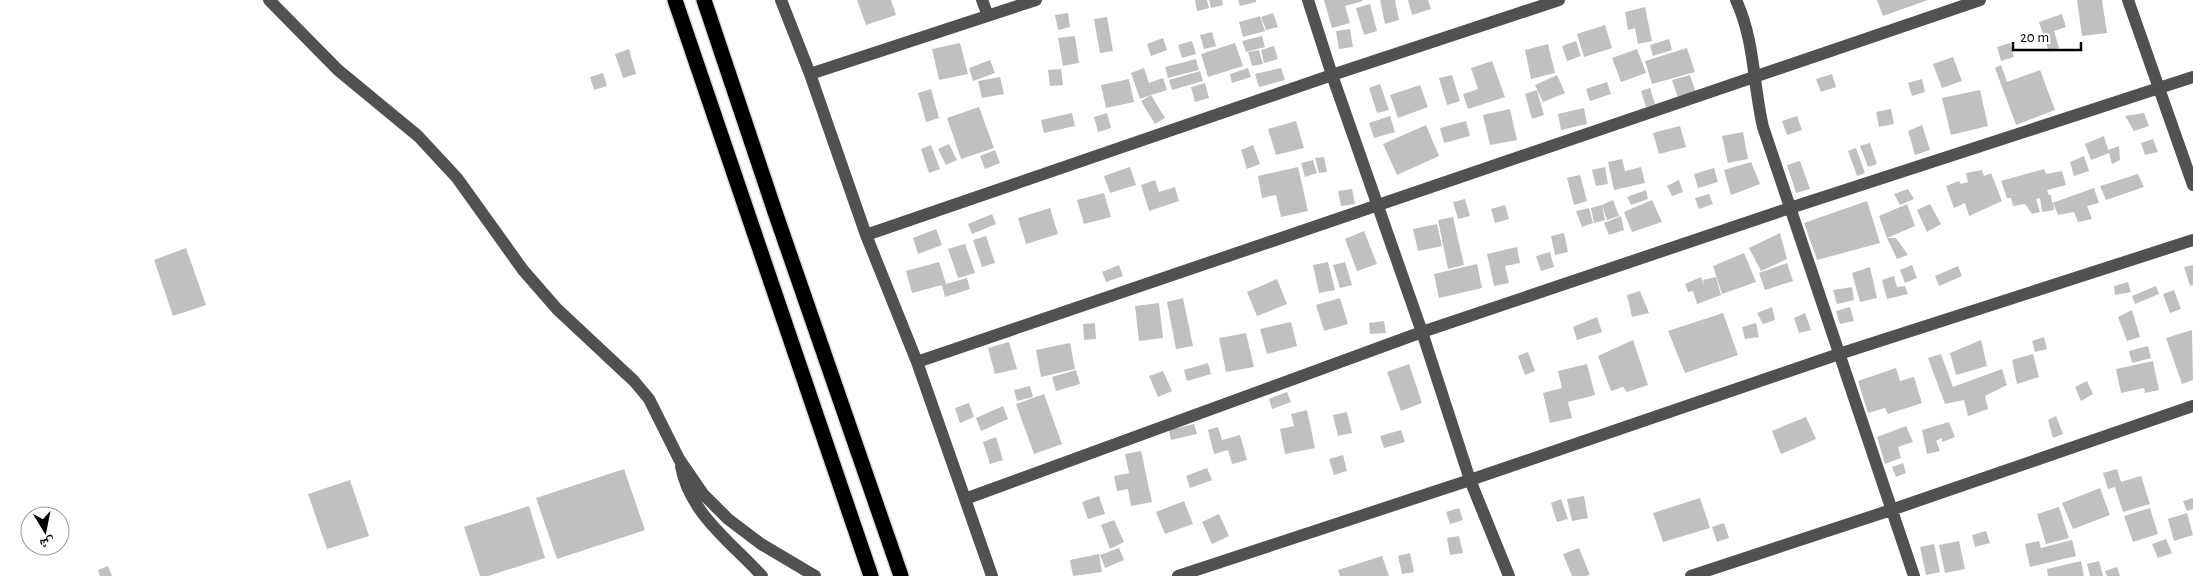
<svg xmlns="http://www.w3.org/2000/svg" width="2193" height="576" viewBox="0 0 2193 576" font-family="'Alegreya Sans','Noto Naskh Arabic',sans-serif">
<rect width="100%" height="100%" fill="#fff"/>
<path fill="#c0c0c0" d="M857,0H891L896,15L866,25Z
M1195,0H1207L1209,8L1197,11Z
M1209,0H1222L1223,5L1211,8Z
M1238,0H1256V2L1240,6Z
M1324,0H1362L1363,1L1345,6L1350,23L1332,28Z
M1380,0H1395L1399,20L1385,24Z
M1408,0H1428L1431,9L1412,15Z
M1877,0H1928L1883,16Z
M2077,0H2102L2107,33L2082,36Z
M1370,4L1377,31L1364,35L1356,8Z
M1645,7L1652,41L1638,44L1635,28L1628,30L1625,12Z
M1068,13L1070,27L1058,30L1055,15Z
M1273,13L1278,27L1266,30L1261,17Z
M2062,14L2066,27L2054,31L2059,48L2049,52L2039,22Z
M1260,16L1265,31L1243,37L1239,22Z
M1107,17L1113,51L1100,53L1094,19Z
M1605,25L1612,48L1584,57L1577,34Z
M1350,29L1353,47L1339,49L1336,31Z
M1212,32L1216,46L1204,49L1200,35Z
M1075,36L1079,63L1063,66L1058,38Z
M1262,36L1265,47L1246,52L1242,41Z
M1163,38L1167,50L1151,56L1147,44Z
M1669,39L1672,50L1653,56L1650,45Z
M1192,41L1196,54L1182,58L1178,45Z
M1576,41L1581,56L1567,61L1562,46Z
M960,43L968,74L939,80L932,49Z
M1235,43L1243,66L1208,77L1201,54Z
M2010,43L2014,57L2001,61L1997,47Z
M1548,44L1555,73L1531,79L1525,50Z
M1274,46L1278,59L1264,63L1261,50Z
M1687,48L1695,72L1652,84L1645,61Z
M629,49L636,74L623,78L615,54Z
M1637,49L1646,73L1621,82L1612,58Z
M1259,50L1263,64L1252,66L1248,52Z
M1953,57L1962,81L1942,88L1933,64Z
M1196,59L1199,70L1168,78L1165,67Z
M990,60L995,73L973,81L969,68Z
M1492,61L1505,97L1468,109L1463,94L1478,89L1471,68Z
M2001,65L2007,82L2040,70L2055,110L2016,125L1995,68Z
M1144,68L1149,83L1163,78L1167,90L1151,95L1165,118L1155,124L1141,101L1151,95L1140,99L1131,73Z
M1248,68L1251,77L1232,83L1230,74Z
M1281,68L1285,80L1259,87L1255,74Z
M1061,69L1063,85L1050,86L1048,70Z
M1200,71L1203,81L1172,90L1169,80Z
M603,73L607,86L594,90L590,77Z
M1832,74L1836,87L1821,92L1816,79Z
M1452,75L1460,101L1447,105L1439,78Z
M1557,75L1565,93L1543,102L1535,85Z
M1690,75L1696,93L1678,98L1672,80Z
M1000,77L1004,94L982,98L978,81Z
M1129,79L1134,102L1106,108L1101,85Z
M1922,79L1925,92L1912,96L1908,83Z
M1607,82L1611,94L1590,101L1586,89Z
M1205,83L1209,98L1195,102L1191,87Z
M1380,84L1389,110L1377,113L1369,88Z
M1420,85L1428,107L1398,118L1390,95Z
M1650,88L1655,104L1646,107L1641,91Z
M931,89L939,118L926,122L918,93Z
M1537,90L1544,115L1532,119L1525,94Z
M1980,90L1988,126L1951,135L1942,98Z
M979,107L994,148L961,159L947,118Z
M1584,108L1587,124L1561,130L1558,114Z
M1510,109L1517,140L1490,145L1483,115Z
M1891,109L1894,124L1879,127L1876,112Z
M1072,113L1075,126L1044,133L1041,120Z
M1107,113L1111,128L1098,132L1094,117Z
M2144,113L2149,126L2134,131L2125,116Z
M1390,116L1395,132L1374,138L1369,123Z
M1797,116L1802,130L1787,135L1782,121Z
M1296,121L1304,148L1276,155L1268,129Z
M1466,121L1470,136L1444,143L1440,128Z
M1426,125L1439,156L1397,175L1383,144Z
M1922,125L1930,150L1915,155L1908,131Z
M1680,126L1686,147L1659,154L1653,133Z
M1743,132L1748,159L1728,163L1722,136Z
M2104,136L2108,150L2119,146L2120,160L2112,164L2109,153L2091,160L2085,144Z
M2153,139L2158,152L2145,155L2141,143Z
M1870,143L1877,164L1868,167L1860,146Z
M949,144L957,160L946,165L938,149Z
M931,145L940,169L929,173L921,149Z
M1253,145L1260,164L1247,169L1241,150Z
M1856,148L1865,173L1857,176L1848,151Z
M995,150L1000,163L985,169L980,156Z
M2084,156L2089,171L2074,176L2070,162Z
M1324,157L1327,172L1319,173L1315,158Z
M1622,159L1625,171L1641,167L1645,183L1614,190L1608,162Z
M1313,160L1317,173L1305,177L1301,163Z
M1800,161L1810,189L1796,193L1787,165Z
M1751,162L1760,184L1731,195L1724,170Z
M1130,167L1136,185L1110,193L1104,176Z
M1298,167L1308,211L1281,217L1276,195L1262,198L1258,176Z
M1605,167L1608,184L1596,186L1592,170Z
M1714,168L1718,182L1698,188L1694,174Z
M2044,169L2046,174L2062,171L2066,185L2047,190L2049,195H2051L2052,203L2094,188L2099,203L2087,206L2092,219L2078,222L2074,212L2058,215L2053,203L2054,210L2042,212L2040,198L2036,199L2040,212L2032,214L2025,204L2013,206L2011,198H2007L2001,181Z
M1982,170L1984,176L1991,173L2002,201L1969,216L1965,203L1954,208L1946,186L1959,181L1961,184L1968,182L1966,173Z
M2138,174L2144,187L2106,200L2100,186Z
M1580,175L1587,201L1574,205L1567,178Z
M1155,180L1159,192L1175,187L1179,201L1149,211L1141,185Z
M1679,180L1683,192L1672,196L1667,186Z
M1352,189L1355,204L1341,206L1338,191Z
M1908,189L1914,199L1900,205L1894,194Z
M1646,190L1648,199L1631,205L1627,197Z
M1104,193L1111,217L1084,224L1077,200Z
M1709,194L1713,204L1699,209L1695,198Z
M1465,199L1470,216L1458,219L1453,202Z
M1613,200L1619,216L1607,220L1602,205Z
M1652,200L1662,222L1632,232L1624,212Z
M1867,201L1880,243L1817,260L1804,223Z
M1907,204L1915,226L1887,238L1879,216Z
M1930,204L1941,224L1927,232L1917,210Z
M1505,205L1509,219L1495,223L1491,209Z
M1602,205L1605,220L1594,223L1591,208Z
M1050,208L1058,234L1026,244L1018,218Z
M1589,208L1593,223L1582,227L1576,211Z
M992,214L996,224L972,234L968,224Z
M1621,216L1624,230L1609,235L1604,223Z
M1453,217L1464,265L1448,269L1438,220Z
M1437,224L1442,246L1418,251L1413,229Z
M936,229L942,245L918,254L913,238Z
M1364,231L1377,264L1357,271L1345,239Z
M1564,233L1568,252L1555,255L1551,236Z
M1780,233L1787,259L1761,271L1749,248Z
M986,236L995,263L982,267L973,240Z
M1887,238H1896L1908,255L1897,259Z
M965,244L975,273L958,278L948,249Z
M1517,247L1520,263L1505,266L1509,283L1494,286L1487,254Z
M186,248L206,305L173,316L154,260Z
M1550,252L1554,267L1541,271L1536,256Z
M1744,253L1756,282L1722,294L1713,266Z
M939,262L946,284L967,278L970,289L945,297L942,285L912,293L906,271Z
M1328,262L1335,290L1319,293L1313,265Z
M1345,262L1352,285L1340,288L1333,265Z
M1787,263L1793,281L1765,290L1759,273Z
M1477,264L1482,288L1439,298L1434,274Z
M1119,265L1123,276L1106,282L1102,272Z
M1912,265L1917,278L1905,283L1900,270Z
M2193,265V285L2190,286L2184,267Z
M1958,266L1962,276L1939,286L1935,276Z
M1870,267L1877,298L1860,302L1852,273Z
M1894,276L1897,287L1905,286L1908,294L1887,299L1882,280Z
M1701,277L1705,287L1703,280L1716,277L1721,295L1697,304L1693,291L1688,292L1685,284Z
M1277,279L1287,304L1257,316L1247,292Z
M2128,282L2131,292L2115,295L2114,286Z
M2156,286L2159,294L2135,304L2132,296Z
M1852,287L1854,300L1837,304L1833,290Z
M2174,290L2181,309L2170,313L2163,294Z
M1640,291L1649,313L1632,317L1627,295Z
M1183,298L1193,346L1176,349L1167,302Z
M1340,298L1348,324L1324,331L1316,305Z
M1159,303L1163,338L1139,341L1135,306Z
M1772,307L1775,320L1763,324L1757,313Z
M1850,307L1854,321L1840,324L1836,311Z
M2132,310L2140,337L2127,341L2118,317Z
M1723,313L1738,355L1685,373L1668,331Z
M1805,313L1811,330L1799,333L1794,318Z
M1597,317L1602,332L1577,340L1573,327Z
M1384,321L1386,333L1370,334L1369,323Z
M1291,322L1297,346L1267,354L1260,329Z
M1095,323L1096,339L1084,340L1083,324Z
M1756,323L1759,337L1745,339L1742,327Z
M2192,330L2193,380L2182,384L2166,338Z
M1246,333L1254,367L1226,372L1219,338Z
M2044,337L2047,349L2035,352L2032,341Z
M1633,340L1648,385L1627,392L1623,387L1611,391L1598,356Z
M1981,340L1987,366L1956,375L1950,353Z
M1009,342L1017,369L995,374L988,348Z
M1070,343L1075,369L1041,377L1036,350Z
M2148,346L2151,358L2132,363L2129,351Z
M1528,352L1535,371L1525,375L1518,356Z
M1941,354L1953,387L2002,369L2007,385L1985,396L1988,409L1968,416L1964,400L1945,404L1928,358Z
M2033,354L2039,377L2017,384L2012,360Z
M2153,361L2159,390L2145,393L2144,388L2121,393L2116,369Z
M1208,363L1211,374L1187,381L1184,370Z
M1409,364L1422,403L1401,411L1387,372Z
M1587,364L1595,395L1568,402L1572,418L1550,423L1543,393L1562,388L1558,371Z
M1896,368L1900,381L1914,377L1922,403L1888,414L1885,408L1868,413L1858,381Z
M1076,370L1080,384L1056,391L1052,377Z
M1163,371L1172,391L1158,397L1149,376Z
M2087,381L2093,394L2081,401L2075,387Z
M1030,386L1033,397L1017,401L1014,390Z
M1287,392L1291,402L1272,409L1269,399Z
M1044,394L1062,444L1034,454L1016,404Z
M969,403L974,417L960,423L955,408Z
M1003,406L1008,419L981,431L976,418Z
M1307,410L1315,448L1285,454L1280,429L1294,426L1291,414Z
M1347,412L1352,433L1338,436L1333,415Z
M2056,416L2063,434L2053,438L2048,420Z
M1806,417L1816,439L1781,454L1772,431Z
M1949,422L1955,437L1942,442V438L1936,441L1940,451L1927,454L1922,430Z
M1194,424L1197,434L1171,440L1169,430Z
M1906,426L1913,442L1898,447L1901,458L1885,464L1877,437Z
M1218,427L1222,440L1240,435L1247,460L1232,464L1228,450L1214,454L1208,430Z
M1401,430L1405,442L1384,448L1380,436Z
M996,437L1003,460L990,464L983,442Z
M1141,451L1152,502L1131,506L1128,489L1117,491L1114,476L1129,473L1125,454Z
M1343,455L1347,471L1334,475L1329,459Z
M1903,463L1906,473L1896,477L1892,467Z
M1207,468L1212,480L1190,488L1186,476Z
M624,469L645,530L557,559L536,498Z
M2117,469L2121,482L2141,476L2150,504L2123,512L2115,487L2108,489L2103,473Z
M350,480L369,536L327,549L308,494Z
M2100,488L2110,515L2073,529L2062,503Z
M1099,496L1105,514L1088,519L1082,502Z
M1584,496L1588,518L1572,521L1567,499Z
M1700,498L1710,528L1663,542L1653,513Z
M2193,498V509L2187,511L2183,501Z
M1561,499L1568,519L1557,522L1551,503Z
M1184,501L1193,524L1165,534L1156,512Z
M529,506L545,558L488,576H480L464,527Z
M2059,507L2069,538L2046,544L2037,514Z
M1459,508L1463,520L1450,524L1446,512Z
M2150,508L2158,534L2133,542L2124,516Z
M2187,513L2193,535L2174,541L2168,519Z
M1219,514L1229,536L1212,544L1202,522Z
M1114,520L1124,542L1110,549L1101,525Z
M1724,523L1729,538L1717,542L1712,527Z
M1986,531L1990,543L1975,547L1972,535Z
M1459,536L1463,553L1450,555L1447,538Z
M2166,539L2172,553L2158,558L2152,544Z
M2072,540L2076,556L2030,567L2025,544L2039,541L2041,548Z
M1959,541L1965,569L1945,573L1939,545Z
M1934,544L1940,572L1926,575L1920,547Z
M1119,548L1124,560L1105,568L1100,555Z
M1579,548L1590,575L1586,576H1572L1563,554Z
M1410,553L1414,572L1402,574L1398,556Z
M1099,554L1102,572L1073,576L1070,560Z
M1382,556L1389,576H1340L1338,570Z
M2081,561L2084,576H2048L2047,569Z
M2099,561L2103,576H2090L2087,564Z
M108,566L112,576H100L98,570Z
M2117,567L2120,576H2107L2105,571Z"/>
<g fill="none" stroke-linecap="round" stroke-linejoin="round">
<g stroke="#dbdbdb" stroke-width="18">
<path id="highway" d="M675,0L871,576
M704,0L775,212L901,576"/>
</g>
<path stroke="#515151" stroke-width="12" d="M269,0L338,70L418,136L457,178L523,270L557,309L634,381L649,399L679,459L703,494L728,519L761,544L815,576
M781,0L810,74L866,235L917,362L992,576
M982,0L988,16
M1308,0L1332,75L1422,332L1470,480L1509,576
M1736,0C1755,41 1753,85 1763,127L1914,576
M2128,0L2193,185
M810,74L1036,0
M866,235L1332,75L1559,0
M917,362L1980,0
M681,466C689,513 731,542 762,576
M965,499L1422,332L1790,208L2193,77
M1178,576L1470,480L1839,354L2193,240
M1691,576L1891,510L2193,406"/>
<use href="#highway" stroke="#000" stroke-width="15"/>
</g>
<g transform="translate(45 531) rotate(170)"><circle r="24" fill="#ffffff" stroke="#999999"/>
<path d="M0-4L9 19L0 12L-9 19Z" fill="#000000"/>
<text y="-8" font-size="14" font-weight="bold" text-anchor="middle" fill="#000000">ش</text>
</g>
<path d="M2013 42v8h68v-8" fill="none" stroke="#000000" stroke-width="2.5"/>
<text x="2020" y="42" font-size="15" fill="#000000" stroke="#ffffff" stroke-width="4" paint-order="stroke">20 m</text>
</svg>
